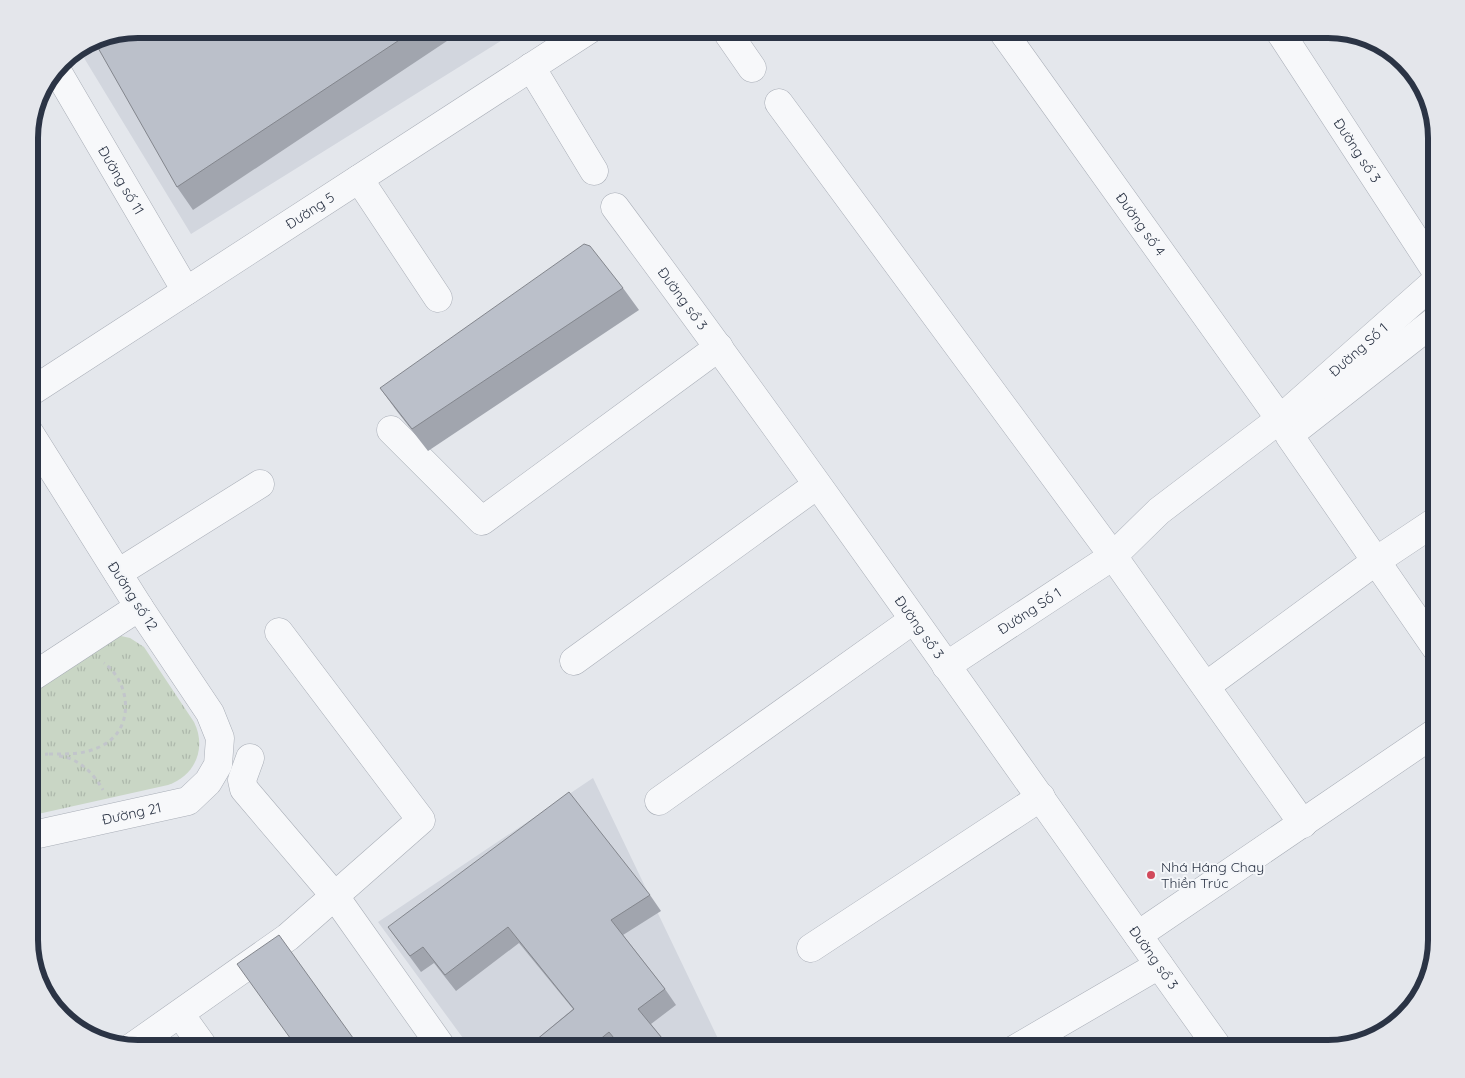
<svg xmlns="http://www.w3.org/2000/svg" width="1465" height="1078" viewBox="0 0 1465 1078" font-family="Quicksand,sans-serif">
<defs>
<pattern id="park-tufts" width="24" height="20" patternUnits="userSpaceOnUse" patternTransform="scale(1.25)"><rect width="24" height="20" fill="#c9d6c5"/><path d="M3 7l-1-3M5 7V3M7 7l1-3M15 17l-1-3M17 17v-4M19 17l1-3" fill="none" stroke="#adb8ab"/></pattern>
</defs>
<rect width="100%" height="100%" fill="#e4e7ec"/>
<path fill="#d2d6de" d="M138,29H520L191,234L78,48L96,37Z
M593,778L723,1049H471L378,922Z"/>
<path fill="url(#park-tufts)" d="M121,636L130,638L144,647L194,722C207,748 195,776 168,785L29,816V689L113,637Z"/>
<g fill="none" stroke-linecap="round" stroke-linejoin="round">
<g stroke="#a9aeb7" stroke-width="29">
<g id="minor">
<path d="M725,29L752,68"/>
<path id="s1" d="M1001,29L1280,419"/>
<path id="s2" d="M1278,29L1436,271"/>
<path d="M531,67L594,171"/>
<path id="s3" d="M56,69L186,291"/>
<path d="M779,103L1113,556L1303,824"/>
<path d="M359,179L438,298"/>
<path id="s4" d="M615,207C821,484 1018,768 1219,1049"/>
<path d="M1436,320L1289,435L1436,648"/>
<path id="s5" d="M29,393L590,29"/>
<path d="M391,430L482,521L719,347"/>
<path d="M118,573L260,484"/>
<path d="M574,661L817,485"/>
<path id="s6" d="M946,666L1113,556L1159,511L1280,419L1436,281"/>
<path d="M29,679L139,607"/>
<path d="M1206,686L1376,561L1436,521"/>
<path d="M250,758L242,780L244,789L334,895L443,1049"/>
<path d="M659,801L913,620"/>
<path id="s7" d="M29,836L188,801L208,782L218,765L220,738L210,713L139,607L29,432"/>
<path d="M1138,935L1436,732"/>
<path d="M811,948L1041,797"/>
<path d="M180,1014L205,1049"/>
<path d="M132,1047L288,937L421,820L279,632"/>
<path d="M1015,1049L1159,965"/>
</g>
</g>
<path stroke="#c2c5cb" stroke-width="3" stroke-dasharray="4 4" stroke-linecap="butt" d="M49,754C68,754 87,755 105,744C135,726 130,682 104,663
M29,755L48,754
M59,756C79,758 94,774 103,790"/>
<use href="#minor" stroke="#f7f8fa" stroke-width="28"/>
</g>
<path fill="#a1a5ae" d="M138,29H465L193,210L177,187Z
M623,288L639,310L428,451L396,410L380,388Z
M650,895L661,911L623,935L665,989L676,1005L651,1024L671,1049H621V1048L620,1049H525L573,1009L519,943L456,991L434,963L421,972L388,927Z"/>
<path fill="#bbc0ca" stroke="#83868d" d="M138,29H416L177,187L93,39L96,37Z
M584,244L590,246L623,288L412,429L380,388Z
M569,792L650,895L611,920L665,989L638,1009L671,1049H623L609,1032L588,1049H525L574,1009L508,927L445,975L423,947L410,956L388,927Z
M279,935L361,1049H298L237,964Z
M137,1043L142,1049H138L131,1047Z"/>
<circle fill="#d1495b" stroke="#f4f6f9" stroke-width="2" cx="1151" cy="875" r="5"/>
<g text-anchor="middle" dominant-baseline="central" stroke-width="4" stroke-linejoin="round" paint-order="stroke">
<g font-size="14" fill="#2b3445" stroke="#f4f6f9">
<text stroke="none"><textPath href="#s2" startOffset="145">Đường số 3</textPath></text>
<text stroke="none"><textPath href="#s3" startOffset="129">Đường số 11</textPath></text>
<text stroke="none"><textPath href="#s5" startOffset="335">Đường 5</textPath></text>
<text stroke="none"><textPath href="#s1" startOffset="240">Đường số 4</textPath></text>
<text stroke="none"><textPath href="#s4" startOffset="114">Đường sổ 3</textPath></text>
<text stroke="none"><textPath href="#s6" startOffset="521">Đường Số 1</textPath></text>
<text transform="translate(133 596) rotate(57)">Đường số 12</text>
<text stroke="none"><textPath href="#s6" startOffset="100">Đường Số 1</textPath></text>
<text stroke="none"><textPath href="#s4" startOffset="519">Đường sổ 3</textPath></text>
<text stroke="none"><textPath href="#s7" startOffset="105">Đường 21</textPath></text>
<text stroke="none"><textPath href="#s4" startOffset="924">Đường sổ 3</textPath></text>
</g>
<g font-size="14" fill="#2b3445" stroke="#f4f6f9" text-anchor="start">
<text x="1161" y="867">Nhá Háng Chay<tspan x="1161" dy="16">Thiền Trúc</tspan></text>
</g>
</g>
<path d="M0 0H1465V1078H0ZM138 38H1328A100 100 0 0 1 1428 138V940A100 100 0 0 1 1328 1040H138A100 100 0 0 1 38 940V138A100 100 0 0 1 138 38Z" fill="#e4e6eb" fill-rule="evenodd"/>
<path fill="none" stroke="#2b3445" stroke-width="6" d="M138 38H1328A100 100 0 0 1 1428 138V940A100 100 0 0 1 1328 1040H138A100 100 0 0 1 38 940V138A100 100 0 0 1 138 38Z"/>
</svg>
